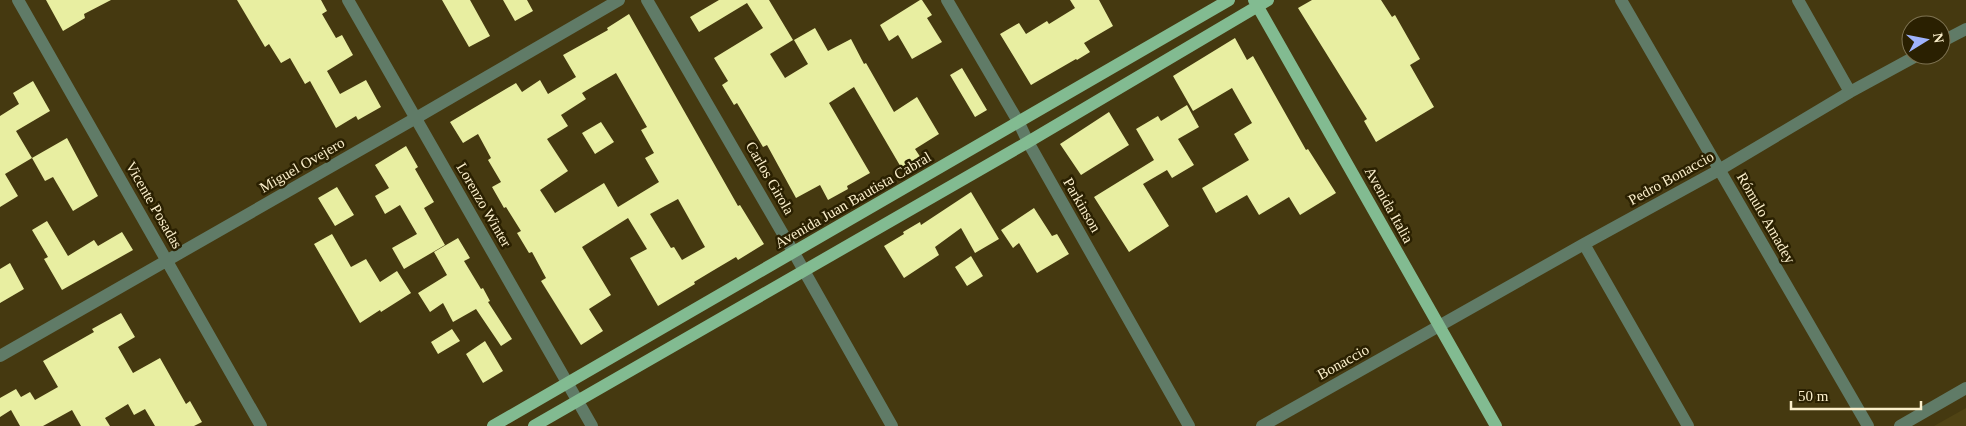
<svg xmlns="http://www.w3.org/2000/svg" width="1966" height="426" viewBox="0 0 1966 426" font-family="'Times New Roman',serif">
<rect width="100%" height="100%" fill="#453910"/>
<path fill="#504314" d="M1966,408V426H1934Z"/>
<path fill="#e8eea1" fill-rule="evenodd" d="M46,0H111L84,14L85,18L63,31Z
M237,0H321L327,11L322,14L336,38L342,35L353,55L327,71L340,94L366,80L381,107L358,120L356,116L336,128L310,81L305,84L290,58L281,63L269,44L265,47Z
M442,0H470L490,36L469,47Z
M503,0H527L533,11L515,21Z
M719,0H769L793,40L770,54L785,78L808,64L794,40L815,28L828,51L851,39L864,64L866,63L894,112L917,97L939,134L915,149L921,158L902,169L854,87L829,103L870,173L847,186L848,189L828,200L820,185L796,198L767,145L763,147L737,103L734,105L722,85L728,81L714,58L763,28L747,3L699,32L690,17Z
M920,0H922L932,15L927,18L942,42L912,59L898,35L889,41L880,25Z
M1070,0H1099L1113,26L1084,43L1090,52L1077,60L1076,59L1031,85L1000,34L1019,23L1026,34L1047,21L1049,24L1075,8Z
M1312,0H1381L1392,17L1395,15L1420,59L1410,65L1434,107L1376,142L1364,121L1367,119L1298,8Z
M629,14L738,206L740,205L764,244L738,260L736,257L714,270L694,282L695,284L658,306L630,258L647,249L628,218L582,247L611,295L589,309L603,331L581,345L541,281L546,278L532,252L529,253L517,233L521,231L506,207L504,208L492,187L501,182L488,160L491,158L478,134L463,143L450,122L516,83L522,92L540,80L548,94L576,77L563,55L608,30L607,28ZM616,73L647,127L641,130L654,153L645,158L659,182L618,207L604,183L555,213L540,190L568,171L547,139L568,126L561,115L586,99L582,93ZM678,199L705,247L682,260L674,247L671,248L650,214Z
M1235,38L1247,60L1253,56L1306,150L1308,149L1336,193L1300,215L1289,197L1259,215L1247,195L1216,213L1202,188L1249,160L1234,134L1252,123L1232,88L1193,111L1173,76Z
M962,68L987,110L975,117L950,75Z
M33,81L50,111L16,131L32,158L5,174L18,196L0,207V116L19,104L13,93Z
M1187,105L1199,127L1178,139L1194,165L1172,178L1167,170L1143,184L1169,226L1129,252L1094,197L1154,160L1136,129L1158,116L1161,121Z
M1109,112L1129,145L1081,175L1060,144Z
M601,122L614,142L595,154L582,133Z
M67,138L98,196L73,211L53,177L45,181L32,158Z
M406,146L418,167L415,169L434,202L424,208L445,245L404,269L392,248L417,234L400,205L385,214L375,196L389,188L375,165Z
M337,187L354,215L335,226L318,198Z
M971,192L999,239L975,253L961,228L935,247L939,255L904,278L884,246L904,234L903,232L920,222L921,225Z
M1034,208L1052,236L1057,234L1069,254L1037,273L1019,243L1013,248L1001,230Z
M47,221L68,256L94,240L98,246L122,232L133,250L62,290L44,259L48,257L32,230Z
M332,234L351,267L366,259L380,282L397,271L411,293L381,312L380,310L360,323L314,244Z
M458,238L470,258L464,261L481,289L483,288L490,301L488,302L512,339L501,346L476,309L453,322L443,303L430,312L418,293L447,275L434,252Z
M971,256L983,276L967,286L955,267Z
M10,263L24,289L0,303V269Z
M121,313L135,337L118,347L133,373L160,358L186,404L190,401L202,422L194,426H155L145,409L134,415L128,404L105,418L110,426H81L72,410L43,426H20L11,410L0,417V398L16,389L21,397L30,392L35,400L58,387L43,361L94,332L92,329Z
M452,329L460,341L438,354L431,342Z
M485,341L503,371L483,383L466,354Z"/>
<g fill="none" stroke-linecap="round" stroke-linejoin="round">
<path stroke="#607b67" stroke-width="12" d="M18,0L261,426
M348,0L592,426
M647,0L794,253L892,426
M947,0L1019,123L1028,142L1189,426
M1621,0L1868,426
M1798,0L1850,92
M1941,42L1966,29
M1584,244L1688,426
M0,356L416,118L619,0
M1262,426L1584,244L1719,170L1850,92L1918,55
M1900,426L1966,388"/>
<path stroke="#82bb91" stroke-width="12" d="M1254,0L1496,426
M493,426L1229,0
M534,426L1028,142L1268,0"/>
</g>
<g text-anchor="middle" dominant-baseline="central" stroke-width="5" stroke-linejoin="round" paint-order="stroke">
<g font-size="15" fill="#fbefcb" stroke="#2a2001">
<text transform="translate(302 165) rotate(-30)">Miguel Ovejero</text>
<text transform="translate(770 178) rotate(60)">Carlos Girola</text>
<text transform="translate(1671 178) rotate(-29)">Pedro Bonaccio</text>
<text transform="translate(853 200) rotate(-30)">Avenida Juan Bautista Cabral</text>
<text transform="translate(154 205) rotate(60)">Vicente Posadas</text>
<text transform="translate(484 205) rotate(60)">Lorenzo Winter</text>
<text transform="translate(1082 205) rotate(60)">Parkinson</text>
<text transform="translate(1389 205) rotate(61)">Avenida Italia</text>
<text transform="translate(1766 218) rotate(60)">Rómulo Amadey</text>
<text transform="translate(1343 362) rotate(-29)">Bonaccio</text>
</g>
</g>
<g transform="translate(1926 40) rotate(80)"><circle r="24" fill="#2a2001" stroke="#7e7352"/>
<path d="M0-4L9 19L0 12L-9 19Z" fill="#9fb3fd"/>
<text y="-8" font-size="14" font-weight="bold" text-anchor="middle" fill="#fbefcb">N</text>
</g>
<path d="M1791 401v8h130v-8" fill="none" stroke="#fbefcb" stroke-width="2.5"/>
<text x="1798" y="401" font-size="15" fill="#fbefcb" stroke="#2a2001" stroke-width="4" paint-order="stroke">50 m</text>
</svg>
